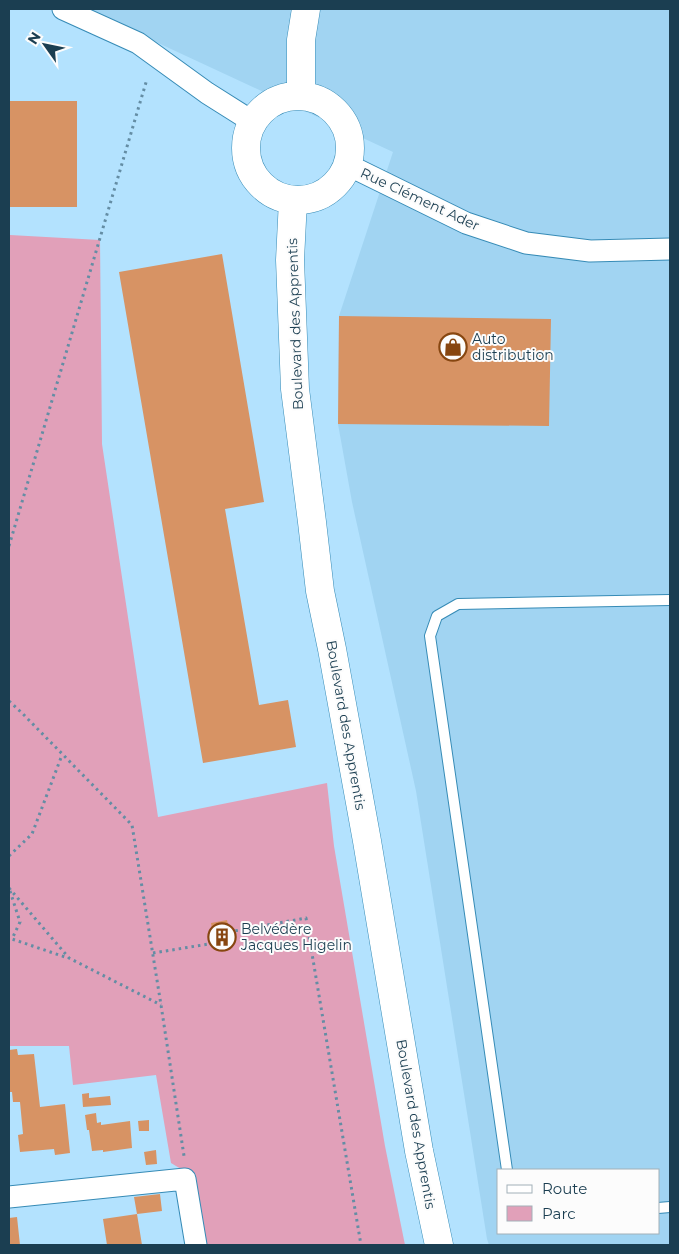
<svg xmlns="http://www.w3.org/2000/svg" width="679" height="1254" viewBox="0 0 679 1254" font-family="Montserrat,sans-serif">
<rect width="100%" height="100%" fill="#b3e2fe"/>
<path fill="#a1d4f2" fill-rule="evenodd" d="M85,9H670V1245H489L487,1239L416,791L352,502L338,424L339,316L393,152ZM498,1170H658V1233H498Z"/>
<path fill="#e1a0b9" d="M10,235L100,240L102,444L158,817L327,783L334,846L385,1146L405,1245H206L196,1178L171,1163L156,1075L73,1085L69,1046H9V337Z"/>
<path fill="#d79364" d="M9,101H77V207H9Z
M222,254L264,502L225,509L259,705L288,700L296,747L203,763L119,272Z
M339,316L551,319L549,426L338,424Z
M227,920L232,944L215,947L211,923Z
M17,1049L18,1055L34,1054L40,1107L65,1104L70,1153L55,1155L54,1149L20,1152L18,1135L23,1134L20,1102H13L12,1092H9V1050Z
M89,1093V1098L110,1096L111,1105L83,1107L82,1094Z
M96,1113L97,1123L101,1122V1125L130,1121L132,1148L103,1152V1150L92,1151L89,1130H87L85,1115Z
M149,1120V1131H139L138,1121Z
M156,1150L157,1164L146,1165L144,1152Z
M160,1194L162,1211L137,1214L134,1197Z
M137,1214L142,1245H107L103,1219Z
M17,1217L20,1245H9V1218Z"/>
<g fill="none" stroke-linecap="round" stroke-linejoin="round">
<g stroke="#368bb6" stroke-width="12">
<path id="lane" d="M507,1170L430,636L437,616L458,604L670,600
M658,1208L670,1207"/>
</g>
<g stroke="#368bb6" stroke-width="23">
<path id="street" d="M63,9L138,43L207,93L253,122
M348,165L466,223L526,243L590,251L670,249
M9,1197L185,1179L196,1245"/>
</g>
<g stroke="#368bb6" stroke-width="29">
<path id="secondary" d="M301,96V40L306,9
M246 148a52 52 0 1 1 104 0a52 52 0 1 1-104 0Z
M293,200L290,260L295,389L312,522L320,591L332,649L367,841L419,1151L439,1245"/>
</g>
<path stroke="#648da4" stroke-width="3" stroke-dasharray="2.5 4" stroke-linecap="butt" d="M9,546L147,79
M9,701L22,713L132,825L161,1005L184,1156
M9,856L32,834L62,755
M9,888L69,958L161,1005
M10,891L20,922L12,939L68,958
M229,932L306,918L361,1245
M153,953L215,943"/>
<use href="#lane" stroke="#fff" stroke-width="10"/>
<use href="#street" stroke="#fff" stroke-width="21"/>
<use href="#secondary" stroke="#fff" stroke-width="28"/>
</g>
<defs>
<g id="shop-ring" transform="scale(1.4375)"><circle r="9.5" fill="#fcfcfc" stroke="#874610" stroke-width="1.5"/><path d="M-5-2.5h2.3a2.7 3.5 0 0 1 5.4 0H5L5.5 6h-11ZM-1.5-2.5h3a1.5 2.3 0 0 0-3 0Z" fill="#874610"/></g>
<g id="building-ring" transform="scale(1.4375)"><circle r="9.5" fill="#fcfcfc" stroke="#874610" stroke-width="1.5"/><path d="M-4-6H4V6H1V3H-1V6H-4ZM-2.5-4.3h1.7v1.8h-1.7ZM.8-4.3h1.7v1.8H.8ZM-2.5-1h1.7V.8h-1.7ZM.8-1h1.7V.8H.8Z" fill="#874610"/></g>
</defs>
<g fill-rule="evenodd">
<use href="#shop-ring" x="453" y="347"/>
<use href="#building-ring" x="222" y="937"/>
</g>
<g text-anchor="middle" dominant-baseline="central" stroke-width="4" stroke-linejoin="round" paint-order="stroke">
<g font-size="14" fill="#1b3e51" stroke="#fcfcfc">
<text transform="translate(420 199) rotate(25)">Rue Clément Ader</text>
<text transform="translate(295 324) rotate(-92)">Boulevard des Apprentis</text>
<text transform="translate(346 725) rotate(80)">Boulevard des Apprentis</text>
<text transform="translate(416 1124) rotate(80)">Boulevard des Apprentis</text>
</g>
<g font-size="14" fill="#1b3e51" stroke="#fcfcfc" text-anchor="start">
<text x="472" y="339">Auto<tspan x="472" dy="16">distribution</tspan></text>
<text x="241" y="929">Belvédère<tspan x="241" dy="16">Jacques Higelin</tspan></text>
</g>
</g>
<rect width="679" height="1254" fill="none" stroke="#1b3e51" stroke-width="20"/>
<rect x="497" y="1169" width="162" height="65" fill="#fcfcfc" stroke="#a2b0b8"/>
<rect x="507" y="1185" width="25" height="8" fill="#ffffff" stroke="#a2b0b8"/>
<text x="542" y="1194" font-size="15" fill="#1b3e51">Route</text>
<rect x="507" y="1206" width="25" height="15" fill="#e1a0b9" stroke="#a2b0b8"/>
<text x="542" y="1219" font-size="15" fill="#1b3e51">Parc</text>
<g transform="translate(45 45) rotate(303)" stroke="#fcfcfc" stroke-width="4" paint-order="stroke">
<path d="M0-4L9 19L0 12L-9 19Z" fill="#1b3e51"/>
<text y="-8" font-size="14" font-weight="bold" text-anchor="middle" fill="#1b3e51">N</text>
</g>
</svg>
